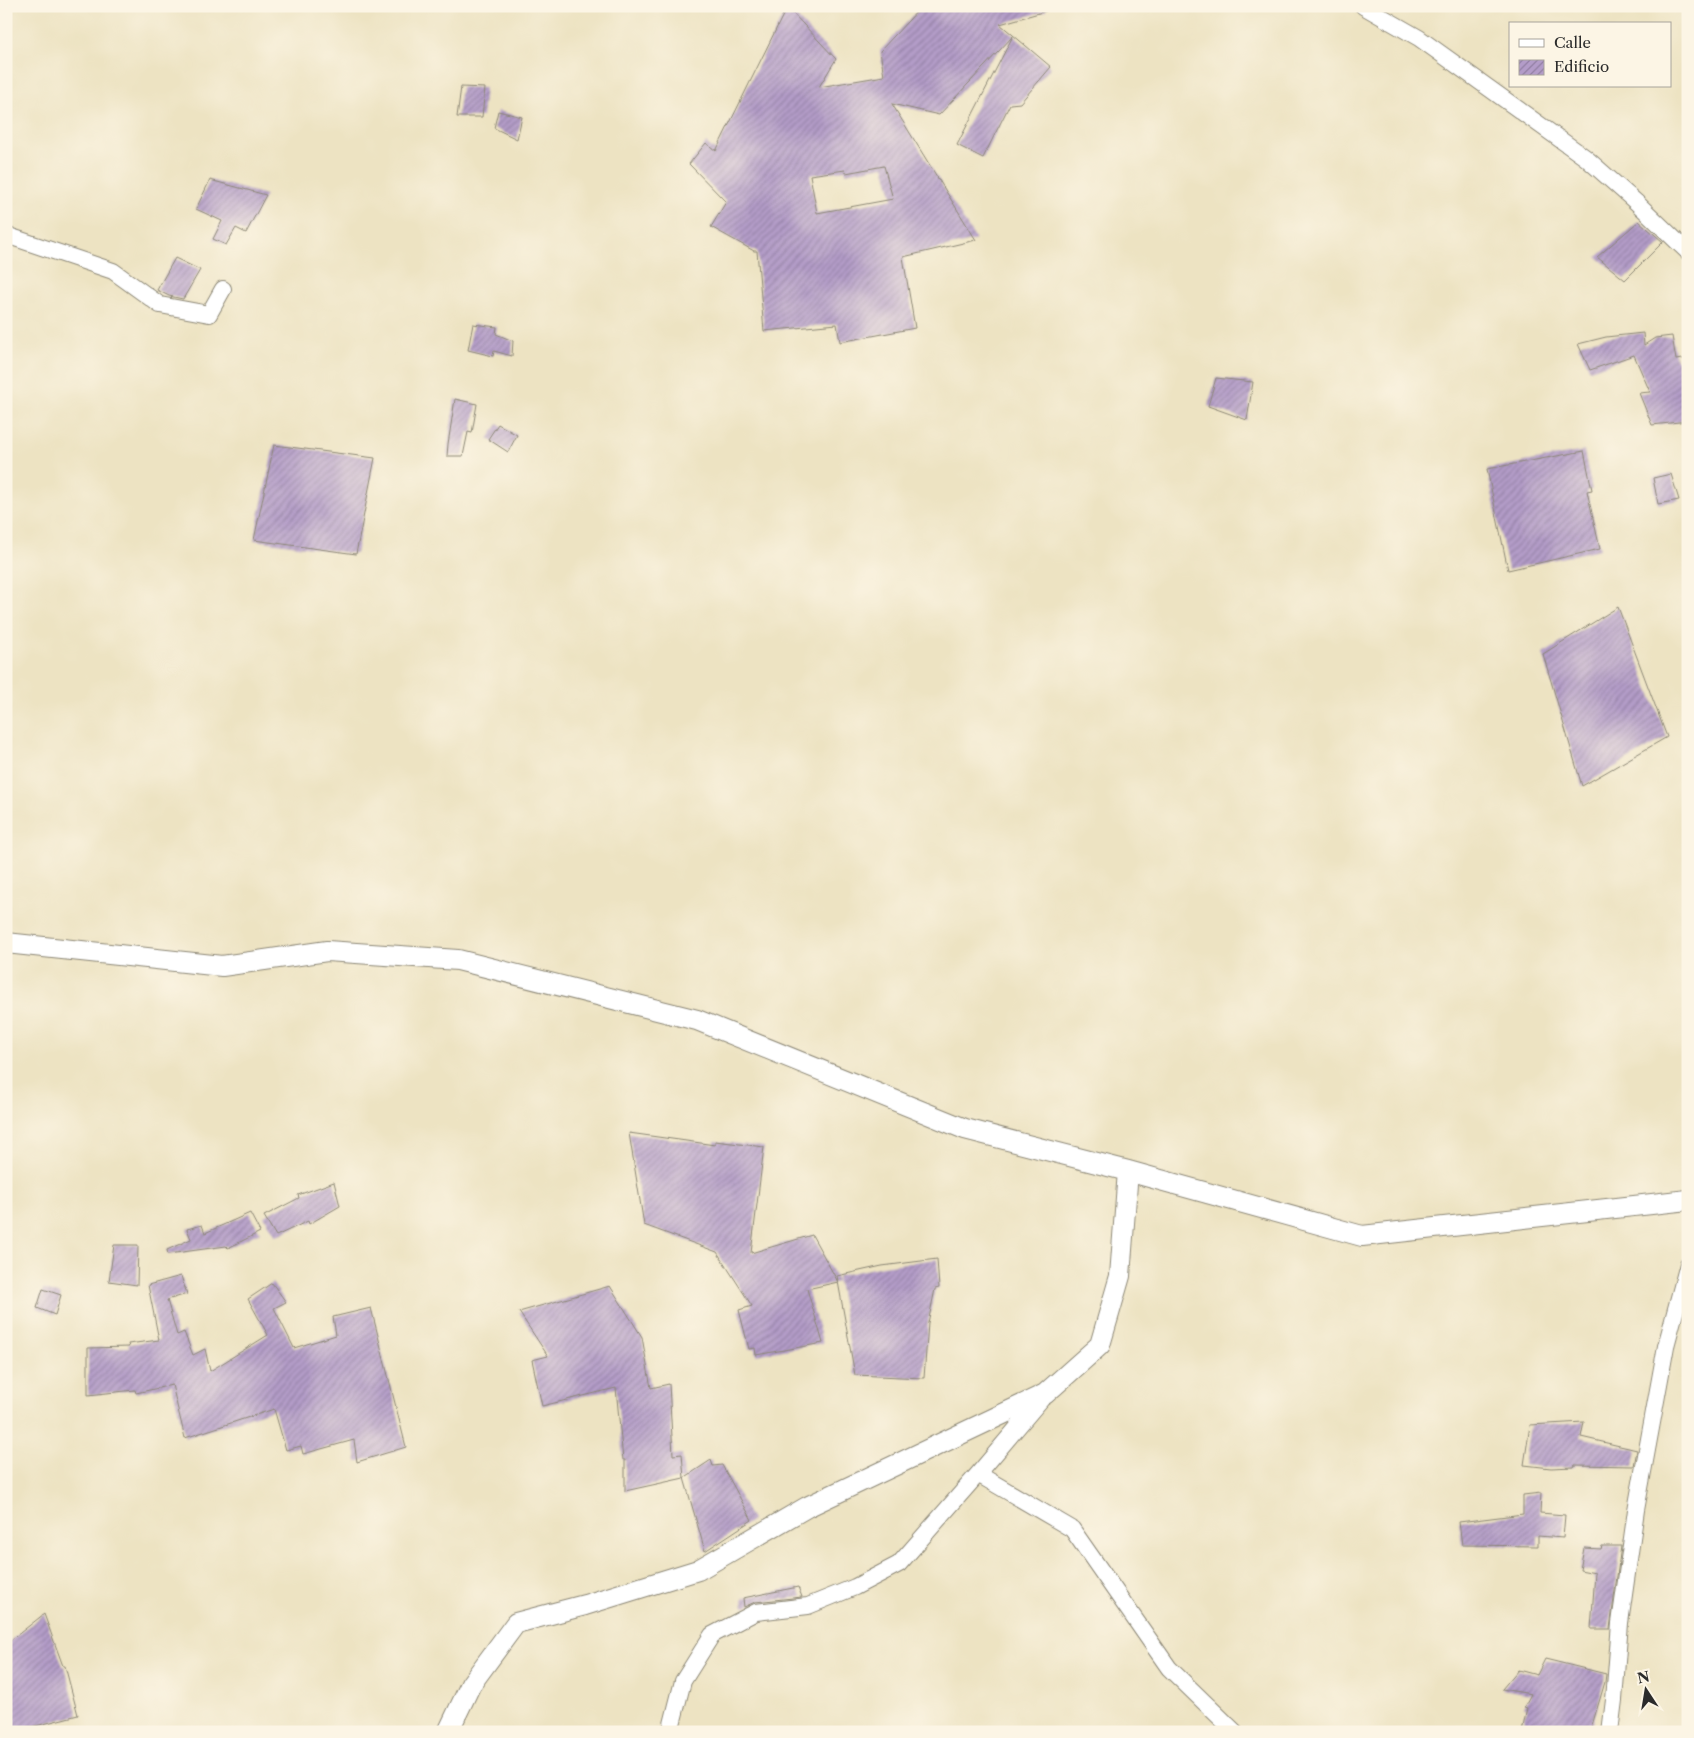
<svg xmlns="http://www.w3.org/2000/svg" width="1694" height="1738" viewBox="0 0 1694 1738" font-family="'Libre Caslon Text',serif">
<defs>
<pattern id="building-hatch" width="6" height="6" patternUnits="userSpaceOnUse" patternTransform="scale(1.25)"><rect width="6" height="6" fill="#b39cc8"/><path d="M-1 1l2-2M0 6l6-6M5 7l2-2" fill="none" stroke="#927fa3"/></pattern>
</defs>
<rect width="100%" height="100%" fill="#fcf5e5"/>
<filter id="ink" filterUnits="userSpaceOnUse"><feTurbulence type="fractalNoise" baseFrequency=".02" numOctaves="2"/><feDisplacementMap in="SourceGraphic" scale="10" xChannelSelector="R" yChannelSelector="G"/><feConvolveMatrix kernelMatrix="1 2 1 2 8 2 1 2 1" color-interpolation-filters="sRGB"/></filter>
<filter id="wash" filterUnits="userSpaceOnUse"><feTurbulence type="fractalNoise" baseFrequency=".0096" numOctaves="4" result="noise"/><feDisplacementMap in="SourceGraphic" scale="20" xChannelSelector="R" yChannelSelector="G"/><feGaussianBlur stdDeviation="1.12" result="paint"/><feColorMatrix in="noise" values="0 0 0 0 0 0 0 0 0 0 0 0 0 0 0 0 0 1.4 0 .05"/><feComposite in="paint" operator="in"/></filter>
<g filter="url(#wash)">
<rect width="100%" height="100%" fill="#ede3c2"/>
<g id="blocks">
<path fill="url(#building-hatch)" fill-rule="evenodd" d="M922,6H1045L1046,11L1000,24L1051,67L1020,103L1010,104L983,158L957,145L1013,36L939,115L892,104L976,240L903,257L915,328L840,342L837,324L764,331L757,251H754L711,227L726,202L689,164L706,143L716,151L787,7L836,59L819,87L884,76L880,51ZM884,166L893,199L817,213L810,175L845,170L846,173Z
M461,87L485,88L482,117H457Z
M498,111L522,117L517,139L494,128Z
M210,180L266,195L246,233L236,228L226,245L213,239L222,221L196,209Z
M1639,221L1663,242L1625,280L1597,257Z
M175,258L200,270L183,299L169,296L157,290Z
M473,324L497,327L496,334L513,341L512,356L494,351L493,356L468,350Z
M1643,333L1644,345L1655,338L1672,336L1676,360L1688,358V421L1652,425L1639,393L1650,392L1634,355L1590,370L1578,344L1606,337Z
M1216,378L1253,382L1247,420L1208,406Z
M455,399L477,404L472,433L468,432L463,456H447L448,444Z
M498,424L517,435L508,452L488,439Z
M274,445L375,458L356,554L254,540Z
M1584,451L1592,490L1587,491L1600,549L1508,570L1487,469Z
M1671,474L1679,500L1658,504L1653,478Z
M1618,607L1667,737L1582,786L1543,654Z
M629,1133L715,1145V1141L764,1147L751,1253L812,1235L838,1282L807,1289L823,1343L756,1355L755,1348L749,1349L739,1310L752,1306L717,1252L644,1225Z
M334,1182L340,1206L309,1224L308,1221L276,1236L264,1216L299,1198L298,1195Z
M250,1213L260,1232L228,1248L226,1246L168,1254L167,1250L191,1239L187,1229L202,1225L205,1233Z
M114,1245H138L137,1285L109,1281Z
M937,1259L939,1288L935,1289L928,1323L924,1378L855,1375L837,1276L882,1266Z
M181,1276L187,1294L167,1300L177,1335L184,1332L193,1355L205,1349L210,1371L268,1335L248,1299L272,1283L286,1302L274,1308L294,1348L336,1335L333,1317L371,1308L406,1447L357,1462L354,1440L303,1454L301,1446L286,1450L274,1409L185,1438L172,1385L136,1393L135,1390L88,1395V1348L129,1347L128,1344L159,1340L148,1285Z
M610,1286L642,1337L651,1388L669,1384L673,1455L682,1454L684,1478L625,1491V1460H623L616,1388L542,1406L532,1360L548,1356L519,1312Z
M43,1289L61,1295L55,1315L37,1308Z
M1584,1422L1581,1437L1637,1450L1634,1466L1575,1465L1574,1467L1551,1468L1524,1465L1530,1425Z
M711,1460L713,1466L722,1465L752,1520L705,1551L684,1478Z
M1541,1493L1540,1513L1565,1515L1563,1538L1538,1536V1546L1462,1545L1459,1522L1523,1514V1495Z
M1602,1546H1621L1610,1629H1591L1595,1573L1580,1570L1584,1548L1601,1549Z
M798,1587L802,1597L755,1602L744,1607L743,1598Z
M44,1614L63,1666H65L78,1715L12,1732H6V1644Z
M1545,1659L1606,1674L1605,1682L1590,1732H1522L1527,1708L1524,1707L1531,1694L1502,1689L1518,1670L1537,1675Z"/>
</g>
</g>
<g filter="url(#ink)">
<use href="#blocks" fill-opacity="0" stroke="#8c8776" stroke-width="1"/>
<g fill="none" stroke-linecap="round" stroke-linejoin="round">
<g stroke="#8c8776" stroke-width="18">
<path id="minor" d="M1363,6L1419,38L1586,158L1637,203L1688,252
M6,235L113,271L160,305L209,314L223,289
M978,1474L1072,1529L1169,1668L1235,1732
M670,1732L683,1681L712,1635L756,1612L808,1606L855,1587L899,1564L978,1474L1044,1396
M1610,1732L1614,1700L1620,1623L1636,1510L1666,1346L1688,1264"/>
</g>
<g stroke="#8c8776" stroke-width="22">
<path id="tertiary" d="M6,943L222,966L327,951L458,960L697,1020L965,1129L1128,1171L1362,1236L1688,1200
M448,1732L471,1684L516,1623L585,1605L698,1570L807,1507L1045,1394L1100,1345L1120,1276L1128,1171"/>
</g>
<use href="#minor" stroke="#fff" stroke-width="16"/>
<use href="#tertiary" stroke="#fff" stroke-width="20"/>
</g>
</g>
<rect width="1694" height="1738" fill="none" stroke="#fcf5e5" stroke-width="25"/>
<rect x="1509" y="22" width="162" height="65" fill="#fcf5e5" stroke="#a8a49b"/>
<rect x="1519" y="39" width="25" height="8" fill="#ffffff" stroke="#a8a49b"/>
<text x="1554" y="48" font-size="15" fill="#2b2b2b">Calle</text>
<rect x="1519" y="60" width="25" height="15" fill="url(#building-hatch)" stroke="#a8a49b"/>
<text x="1554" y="72" font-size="15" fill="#2b2b2b">Edificio</text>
<g transform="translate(1646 1690) rotate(348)" stroke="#fcf5e5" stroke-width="4" paint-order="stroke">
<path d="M0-4L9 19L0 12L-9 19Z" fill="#2b2b2b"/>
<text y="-8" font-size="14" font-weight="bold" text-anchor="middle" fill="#2b2b2b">N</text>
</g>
</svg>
